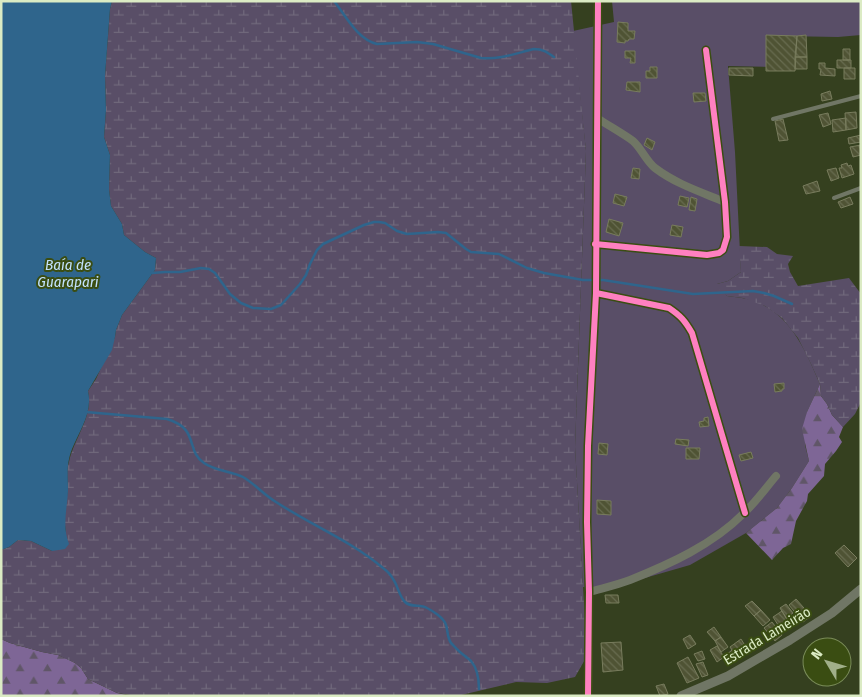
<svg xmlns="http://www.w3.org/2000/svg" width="862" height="697" viewBox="0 0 862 697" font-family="'Fira Sans Condensed',sans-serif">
<defs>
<pattern id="forest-firs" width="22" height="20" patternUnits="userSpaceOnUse" patternTransform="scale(1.25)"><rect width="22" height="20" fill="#7e6696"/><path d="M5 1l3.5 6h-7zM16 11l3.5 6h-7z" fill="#605668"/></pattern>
<pattern id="wetland-marsh" width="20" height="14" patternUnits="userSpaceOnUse" patternTransform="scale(1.25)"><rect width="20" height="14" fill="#594e67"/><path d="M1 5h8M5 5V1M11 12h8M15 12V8" fill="none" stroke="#70687b"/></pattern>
<pattern id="building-back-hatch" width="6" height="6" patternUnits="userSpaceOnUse" patternTransform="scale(1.25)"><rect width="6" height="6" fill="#4f5334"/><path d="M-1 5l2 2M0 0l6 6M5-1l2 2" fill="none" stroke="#686c50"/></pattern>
</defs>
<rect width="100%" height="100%" fill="#35401f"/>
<path fill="#594e67" d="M612,1H861V35L838,37L782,36L781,67L728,66L735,152L741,272L728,281L717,284L727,296C732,297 737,297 742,298C787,306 804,347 820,384L807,412L805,445L809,461L792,488L777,508L746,533L690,565L631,582L600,588L583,587L575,447L586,151L573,31L614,22Z"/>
<path fill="url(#forest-firs)" d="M820,384L821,396L827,404L832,415L843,427L839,437L842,442L836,451L825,464L824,476L808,494L807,501L796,521L791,544L783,548L772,560L746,533L777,508L792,488L809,461L802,429L807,412Z
M1,639L10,643L42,652L58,655L65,658L75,663L81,668L88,679L117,693L130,696H1Z"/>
<path fill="url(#wetland-marsh)" d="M112,1H571L586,151L575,447L587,656L575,677L547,683L516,682L457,696H137L117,693L88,679L81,668L75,663L58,655L42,652L10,643L1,639V550L9,547L18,540L31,541L52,551L66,536C66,529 64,523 65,516C65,507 67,498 68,489C68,480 66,471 69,462C74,438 94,416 88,391L96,379L115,337L116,330L122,315L155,270L156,258L145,252L124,235L122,224L111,206L109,189L110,155L104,137L106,110L105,76L110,9Z
M739,246L767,247L777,254L793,256L788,264L790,272L798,286L849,278L861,294V388L860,404L855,414L843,427L832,415L827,404L821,396L820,384L811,364L798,338L782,318L765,306L743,298L727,296L715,286L717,284L728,281L741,272Z"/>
<path fill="#2f658c" d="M1,1H112L110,9L105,76L106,110L104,137L110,155L109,189L111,206L122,224L124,235L145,252L156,258L155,270L122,315L116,330L115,337L112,350L88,391C93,412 80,430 72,449C66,465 68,474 68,491C67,510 62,526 69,544L65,549L52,551L31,541L18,540L9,547L1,550Z"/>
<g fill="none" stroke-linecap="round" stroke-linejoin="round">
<path stroke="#2f658c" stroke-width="2.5" d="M334,1C346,16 357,39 377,44L417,42L433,44L481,58C499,60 517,53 534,49C543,49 547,52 554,57
M152,273L165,272H180L201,268L209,269L215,273L230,294L241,303L253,308L271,309L281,305L300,284L306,275L310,264L317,250L323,244L364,225L374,222H379L385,223L397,231L407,234L438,232L446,233L466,249L471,252L499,254L527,268L544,273L583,280H603L693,294L753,291L764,293L774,296L792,304
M86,412L167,419C200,429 185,450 204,463C215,471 231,471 243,477C255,484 264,495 276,502C311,525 351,541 383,568C387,571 391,575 393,579C398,586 399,596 405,602C411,608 420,604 427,608C433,611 444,618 446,625C448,631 447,637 451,643C455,647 460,653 465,656C467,658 469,659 471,661C477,668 479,680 479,689"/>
</g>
<path fill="url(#building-back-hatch)" stroke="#787c5d" d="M618,22L628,23V31H635L634,39H629L628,41H625V43L617,42Z
M766,35L797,36L795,71H766Z
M806,35L807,57H795L797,36Z
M843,49H850V60H843Z
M625,51H635V63H630L631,58H625Z
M795,57H807V69H795Z
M837,60H851V68H837Z
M819,63H825V68L835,69V76L820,75L821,69H819Z
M650,67H657V78H646V71H650Z
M729,68H753V76L729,75Z
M844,68H855V79H844Z
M627,82H640V92L626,90Z
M830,91L832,99L822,101L821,94Z
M693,93H705L706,101L694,102Z
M856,112L857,128L846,130L845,113Z
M828,113L831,124L823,127L819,115Z
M846,118V130L833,132L832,120Z
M783,119L788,140L779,141L775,121Z
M861,135V142L849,144L848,138Z
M647,138L655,142L652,150L644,145Z
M861,145V155L853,157L850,147Z
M847,163L848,166L851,165L854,174L842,178L839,168H842L841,165Z
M633,168L640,169L639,179L631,178Z
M836,168L839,178L831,181L827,170Z
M817,181L820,191L806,194L803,186Z
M615,194L627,197L624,206L613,203Z
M680,196L689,198L687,207L678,205Z
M691,197L697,199L695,211L689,210Z
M850,197L853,204L841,208L838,202Z
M609,219L623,223L619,236L606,232Z
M672,225L683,227L681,237L670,235Z
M784,383V389H782V391L775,392L774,384Z
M708,417L709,426L700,427L699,422L704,421V418Z
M676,439L689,440L688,446L675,444Z
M599,443L608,444L607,455L598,454Z
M686,448H700L699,459H686Z
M751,452L753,458L741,461L739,455Z
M597,500L611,501V515L597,514Z
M844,545L857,558L848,567L835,553Z
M605,595H618L619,603H606Z
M796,599L811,616L803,622L789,605Z
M752,601L761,610L754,616L745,606Z
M786,604L793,613L786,618L780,608Z
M761,610L770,620L763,626L754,616Z
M782,611L789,622L780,628L773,617Z
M772,622L782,635L775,641L764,628Z
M714,627L721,637L715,641L707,632Z
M690,635L696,644L688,649L683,639Z
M721,637L728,647L721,652L715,641Z
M741,639L749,652L730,664L725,656L732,650L730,647Z
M621,642L623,670L603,672L601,643Z
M717,646L724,657L717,662L710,650Z
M702,651L705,659L698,661L694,654Z
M688,657L699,678L687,683L677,663Z
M703,662L708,675L702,677L696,664Z
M664,684L668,694L660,696L656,686Z"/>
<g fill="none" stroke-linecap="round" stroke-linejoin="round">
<path stroke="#707665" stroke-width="4" d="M773,119L861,96
M834,198L861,188"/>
<path stroke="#707665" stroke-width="8" d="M597,118C609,126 622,133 633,141C642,149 646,161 655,168C676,184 701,192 725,202
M595,244L707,255L719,253L723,250L727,237L725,202L706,50
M596,293L669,308C681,316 685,321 692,333L745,513
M589,592C603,588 617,585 630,580C670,564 712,545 743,514C755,503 765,489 776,476
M588,696L589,592L587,522L588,446L596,293L598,1"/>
<path stroke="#707665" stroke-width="9" d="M681,696L728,676L790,640L832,613L861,589"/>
<g stroke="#3a4d12" stroke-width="9">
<path id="cycleway" d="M595,244L707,255L719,253L723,250L727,237L725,202L706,50
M596,293L669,308C681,316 685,321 692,333L745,513
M588,696L589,592L587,522L588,446L596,293L598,1"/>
</g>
<use href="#cycleway" stroke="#ff80c0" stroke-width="6"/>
</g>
<g text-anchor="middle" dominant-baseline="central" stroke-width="4" stroke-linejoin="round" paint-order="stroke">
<g font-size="14" fill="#dbebc4" stroke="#3a4d12">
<text transform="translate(767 636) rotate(-31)">Estrada Lameirão</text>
</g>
<g font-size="15" font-style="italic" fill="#c3e2fe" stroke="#3a4d12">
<text x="68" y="265">Baía de<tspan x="68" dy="17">Guarapari</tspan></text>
</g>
</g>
<rect width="862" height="697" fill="none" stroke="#dbebc4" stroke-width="5"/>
<g transform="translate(827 662) rotate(308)"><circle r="24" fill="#3a4d12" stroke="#7a8c59"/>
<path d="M0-4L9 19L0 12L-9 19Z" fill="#a1af8a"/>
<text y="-8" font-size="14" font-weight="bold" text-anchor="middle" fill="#dbebc4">N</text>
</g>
</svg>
